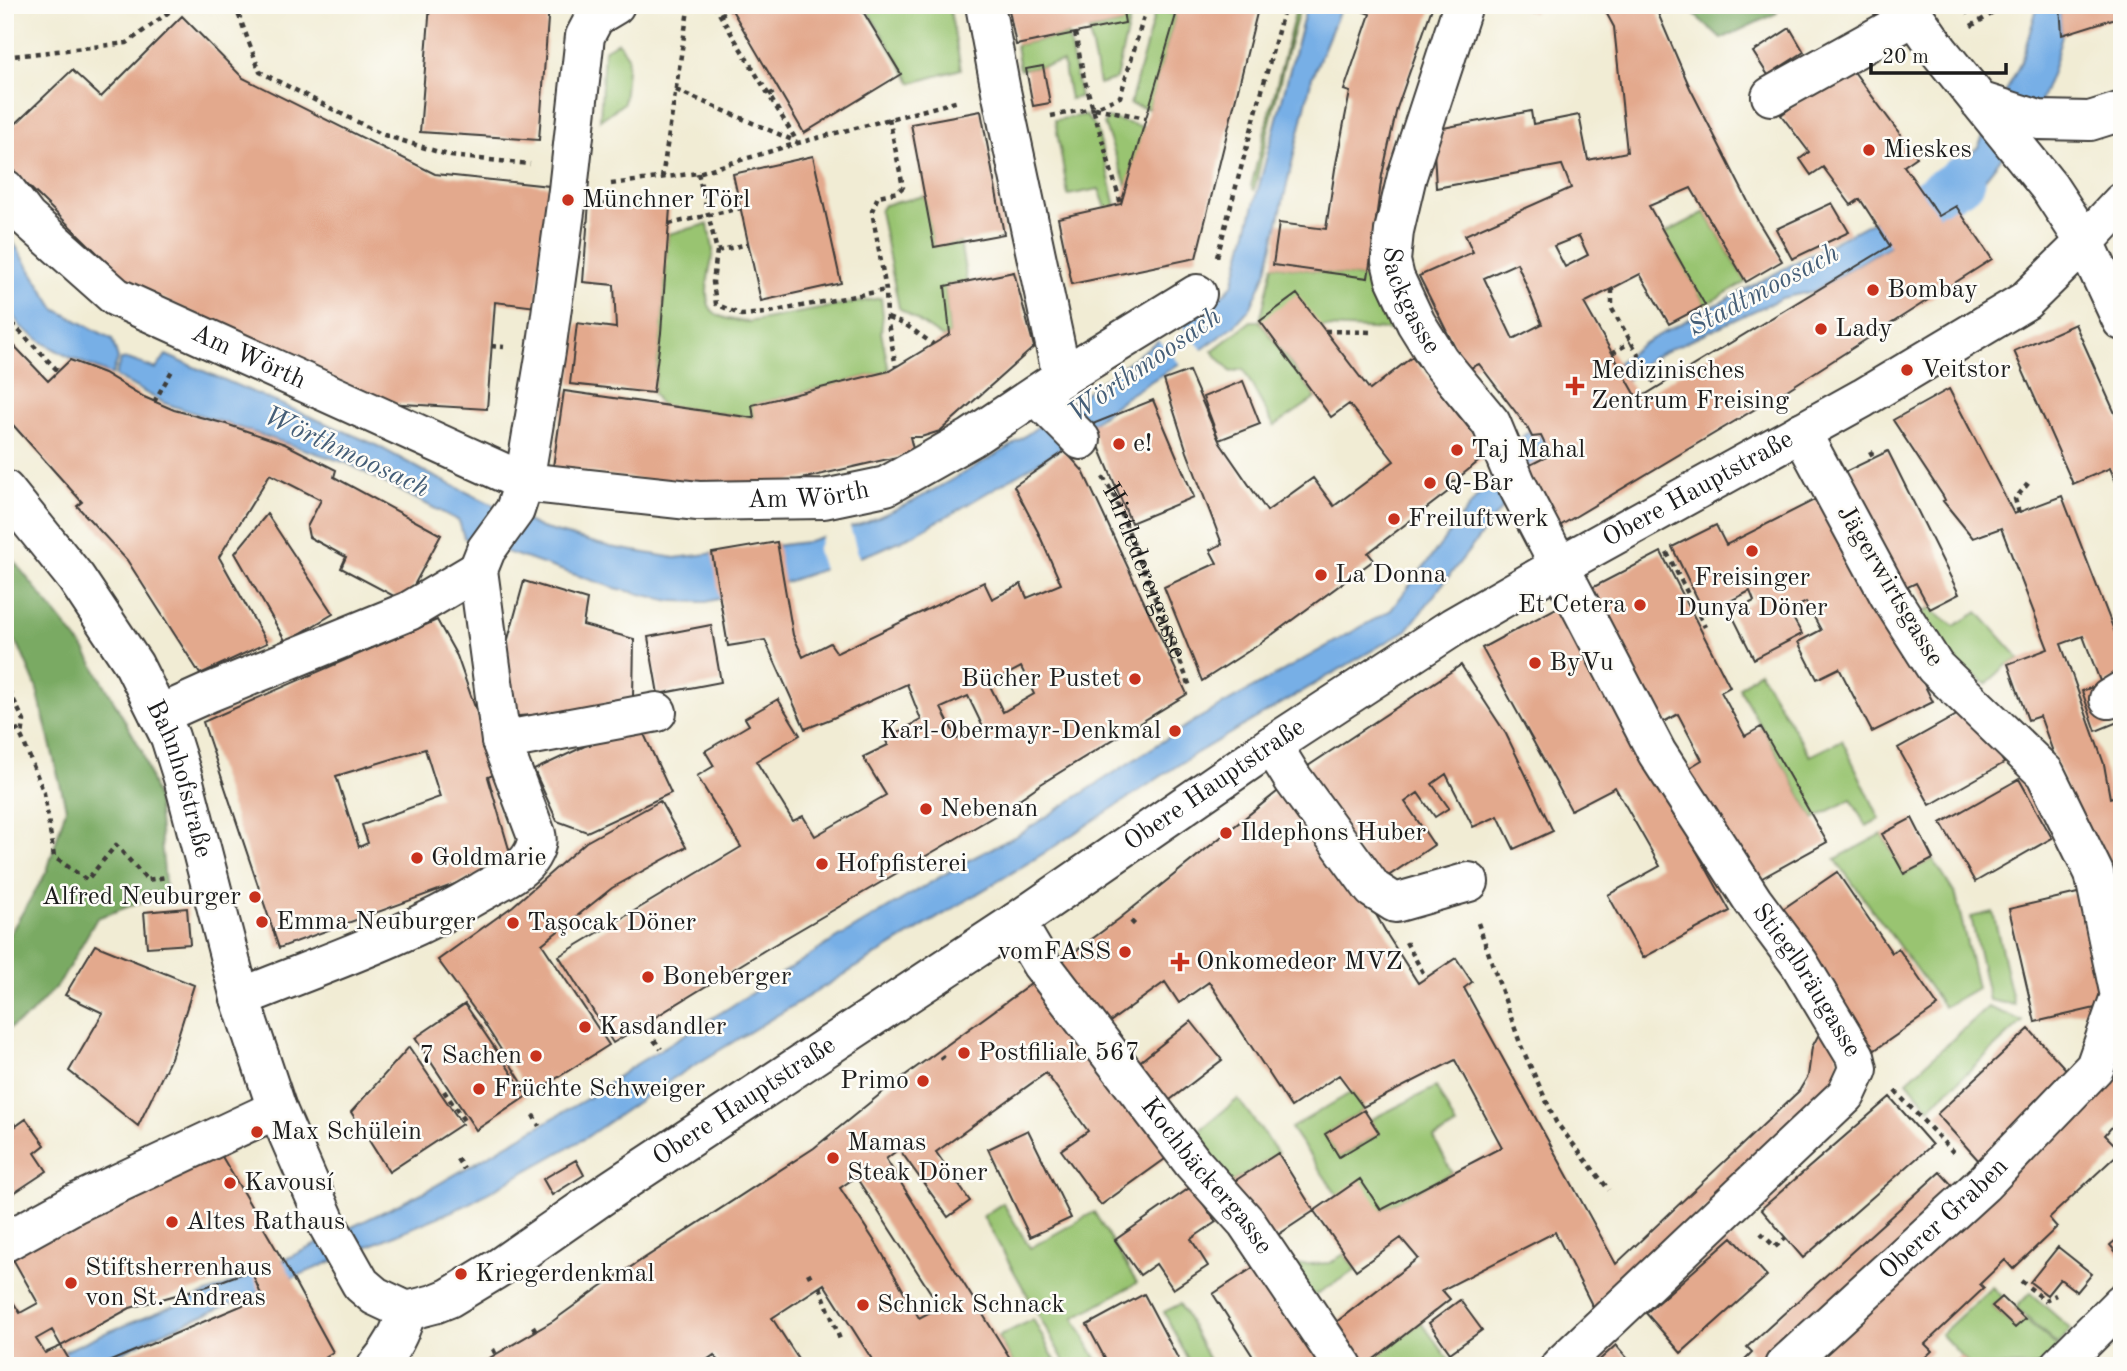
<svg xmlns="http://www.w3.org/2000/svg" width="2127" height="1371" viewBox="0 0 2127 1371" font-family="'Old Standard TT',serif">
<rect width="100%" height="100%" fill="#fdfcf7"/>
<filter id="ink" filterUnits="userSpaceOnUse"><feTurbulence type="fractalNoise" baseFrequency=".0143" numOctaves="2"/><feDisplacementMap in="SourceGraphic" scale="14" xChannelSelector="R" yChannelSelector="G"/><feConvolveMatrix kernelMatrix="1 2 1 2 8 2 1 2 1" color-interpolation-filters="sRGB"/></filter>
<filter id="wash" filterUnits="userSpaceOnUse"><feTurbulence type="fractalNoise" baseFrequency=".00686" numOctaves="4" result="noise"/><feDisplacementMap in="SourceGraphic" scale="28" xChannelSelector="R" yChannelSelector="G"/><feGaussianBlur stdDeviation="1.57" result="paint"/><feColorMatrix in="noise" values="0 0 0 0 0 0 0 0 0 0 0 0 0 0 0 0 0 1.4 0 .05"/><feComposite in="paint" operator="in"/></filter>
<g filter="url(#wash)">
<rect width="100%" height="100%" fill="#f1ecd4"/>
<path fill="#99c471" stroke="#5a7046" stroke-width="2" d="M864,5H949L961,69L912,83Z
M1122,5H1133L1116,79L1099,84L1089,31L1125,23Z
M1297,5H1301L1287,52L1254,190L1251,186Z
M1156,9L1176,15L1149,109L1130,104Z
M1068,35L1080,97L1070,99L1063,62L1020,70L1016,45Z
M618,42L628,56L624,103L600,120L604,50Z
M1085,115L1097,129L1116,206L1106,208L1099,189L1068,195L1055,120Z
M1108,118L1144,127L1127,187L1104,124Z
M925,196L934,246L960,242L967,282L945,286L950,334L943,338L899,308L880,211L884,205Z
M1705,212L1746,282L1705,305L1664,234Z
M708,224C709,233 713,243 713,251C713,258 710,266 709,273C702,310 711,319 748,322L881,298L883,315L881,332L889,371L753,405L754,418L660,405L653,393L661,333L668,234Z
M1273,265L1368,278L1395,330L1322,327L1260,322L1316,398L1274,426L1243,369L1231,372L1212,351L1251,321H1260Z
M1930,609L1954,626L1978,612L2020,659L2008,664L1986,684L1947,658L1914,617Z
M1759,671L1810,756L1842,740L1880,819L1866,826L1851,799L1814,819L1739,688Z
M1882,834L1904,874L1933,859L1956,896L1977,988L1944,1007L1835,859Z
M1993,912L2014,1005L1989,1000L1971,917Z
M1988,1007L2023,1021L1929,1108L1907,1081Z
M1436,1087L1456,1126L1434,1138L1452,1173L1381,1210L1337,1195L1291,1128L1352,1092L1364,1110L1325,1134L1340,1157L1378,1134L1370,1120Z
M1238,1099L1278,1153L1230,1184L1194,1135Z
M1003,1203L1030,1248L1094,1212L1137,1283L1074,1318L1100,1366H1067L983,1216Z
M1344,1254L1356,1270L1313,1296L1291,1265L1330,1263Z
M1992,1287L2002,1297L1992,1306L2015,1328L2025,1319L2058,1347L2040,1366H1971L1941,1334Z
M2030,1293L2071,1329L2058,1345L2016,1308Z
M1180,1304L1212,1366H1191L1164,1312Z
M1033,1319L1058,1366H1015L998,1337Z
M1421,1322L1452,1364L1449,1366H1365Z"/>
<path fill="#7aaa63" stroke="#4b6340" stroke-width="2" d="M1684,5H1773L1777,13L1721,39Z
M5,550L85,650L142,751L157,799L166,893L97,918L61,981L29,1016L5,1031V942L47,871L66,808L36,686L19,646L5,635Z"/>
<path fill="#77afe6" stroke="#4a6681" stroke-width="2" d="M1307,5H1342L1312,77L1267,270L1251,307L1235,325L1204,348L1126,397L1054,453L958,510L913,535L877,551L783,583L706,602L671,601L615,588L464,538L459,521L349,464L164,403L115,376L121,360L128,359L156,369L166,355L374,444L433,476L541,528L610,547L675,558L806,542L867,522L912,502L1008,448L1226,292L1233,284Z
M2038,5H2060L2062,35L2052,72L2034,117L1972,195L1954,169L1978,147L2021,62Z
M1922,191L1939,216L1814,291L1782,298L1651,358L1544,454L1407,630L1195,754L1046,852L659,1087L587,1137L464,1206L154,1336L96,1366H32L100,1335L253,1275L428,1190L588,1098L630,1068L730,1007L826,945L967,861L1018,835L1194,721L1391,610L1523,436L1642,344L1874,221Z
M5,229L55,309L112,339L118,359L112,375L67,356L45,344L20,326L5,301Z"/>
<path fill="#f1ecd4" d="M1179,322L1204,352L1181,365L1157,338Z
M849,524L860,560L824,573L817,550L824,532Z"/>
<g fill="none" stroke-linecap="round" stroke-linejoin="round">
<path stroke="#77afe6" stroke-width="47" d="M1929,201L1962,180"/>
</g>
<g id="blocks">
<path fill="#e3a98d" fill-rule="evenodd" d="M430,5H549L539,140L420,132Z
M729,5H859L901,74L804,133Z
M1008,5H1122L1125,23L1016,45Z
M1146,5H1259L1196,258L1072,284L1058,218L1121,204L1176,15Z
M1347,5H1433L1397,108L1382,175L1368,278L1273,265L1279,223L1326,229L1335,169L1350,92L1344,90L1370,14Z
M1510,5H1537L1534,13Z
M1602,5H1651L1657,11L1690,88L1759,223L1782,261L1746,282L1691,188L1649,206L1705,305L1669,324L1640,274L1584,303L1638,399L1890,246L1860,199L1851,205L1823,167L1811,175L1800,159L1809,152L1781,115L1849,65L1917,157L1904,166L1939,216L1956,206L1992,259L1787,390L1553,530L1518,471L1550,455L1541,436L1532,437L1527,427L1479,364L1466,370L1419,276L1473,252L1465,235L1571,188L1562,165L1436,188L1433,130L1531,111L1533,124L1579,115L1588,160L1627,152L1614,27ZM1579,236L1588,255L1565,267L1554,246ZM1517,263L1542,324L1513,339L1484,278Z
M1962,5H1983L1967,14Z
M2060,5H2122V16L2062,35Z
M182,16L243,78L435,174L549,186L536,307L495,302L487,409L386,403L127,282L5,163V134L72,70L101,97Z
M1790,28L1804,52L1768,75L1753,52Z
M1043,66L1050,103L1033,106L1026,69Z
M981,111L1004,234L934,247L911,124Z
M813,156L841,283L761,301L733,174Z
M589,202L670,208L661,333L653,393L570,384L577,323L616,328L614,285L583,282Z
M1832,203L1849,232L1792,259L1776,229Z
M1014,272L1034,347L940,431L921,437H910L914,453L762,488L650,481L553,467L564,391L754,418L752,405L889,371L950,334L945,286Z
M1297,294L1370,390L1412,357L1489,453L1447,487L1449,491L1368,553L1374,560L1258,645L1202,681L1164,587L1217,563L1210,550L1222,544L1187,452L1164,380L1189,371L1220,443L1267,511L1313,478L1334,506L1394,461L1349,404L1331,417L1260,321Z
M2075,324L2122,429V487L2119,489L2110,468L2073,484L2014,351Z
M5,336L48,381L70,360L104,373L144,397L174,410L226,424L285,444L336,470L334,477L441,535L405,602L341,568L346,557L309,537L307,527L321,500L270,474L219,557L267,643L200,674L127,560L77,506L82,502L5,416Z
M1243,381L1260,424L1219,440L1203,397Z
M1949,389L2014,514L2062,496L2122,651V676L2104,683L2118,722L2096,731L2082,691L2101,684L2083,636L2061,644L2104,764L2110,798L2122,794V834L2120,835L2122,842V943L2040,716L2028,720L2008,664L2048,649L2001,528L1973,538L1943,501L1945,500L1943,496L1893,420Z
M1153,400L1194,497L1131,523L1090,425Z
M1065,451L1083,471L1187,694L1041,784L998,814L765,950L613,1043L559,956L741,847L697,776L714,766L705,751L749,725L745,718L778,699L800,735L756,761L793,821L803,816L815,836L886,795L863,757L888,745L885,739L921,720L907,684L833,718L805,729L765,640L728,646L712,553L777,542L793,635L803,657L830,643L837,653L984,582L992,599L1021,584L1027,598L1061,584L1038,532L1014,486ZM1021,667L1034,694L1003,712L989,684ZM968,696L982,725L957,739L941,708Z
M1888,451L1959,594L1930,609L1916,583L1895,593L1842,471H1847Z
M1828,493L1933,702L1872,732L1839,668L1817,679L1798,642L1821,630L1806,602L1789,611L1802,634L1754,659L1731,613L1754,601L1750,591L1705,614L1672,547L1716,525L1726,545Z
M267,514L333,614L286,642L235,553Z
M1661,552L1730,687L1721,692L1745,736L1761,727L1827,842L1753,883L1687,769L1702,760L1678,714L1656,726L1586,591Z
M524,581L587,600L583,625L634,639L633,697L573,712L505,717L507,643Z
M1560,606L1730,911L1643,958L1608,895L1660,866L1615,787L1571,810L1482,648Z
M437,620L457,656L498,773L488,777L513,863L279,948L203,722ZM425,749L440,797L362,825L368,843L359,847L336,776Z
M711,625L721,682L658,694L648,637Z
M1461,665L1506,734L1553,831L1514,849L1498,816L1473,827L1446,774L1432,784L1449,808L1435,817L1418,793L1405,802L1434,845L1378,883L1302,770Z
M1971,707L2004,763L1930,805L1898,748Z
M638,721L671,793L587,832L557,821L534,770Z
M2019,779L2052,838L1975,882L1941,823Z
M1282,788L1359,884L1388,936L1418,983L1456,958L1472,982L1464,988L1616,1264L1799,1091L1808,1076L1812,1047L1819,1034L1834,1035L1841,1075L1597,1315L1555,1232L1442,1290L1450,1299L1365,1366H1361L1330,1327L1418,1258L1401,1238L1356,1270L1314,1211L1360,1179L1381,1210L1502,1147L1455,1060L1363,1107L1339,1075L1291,1107L1209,982L1179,1003L1165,982L1100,1029L1054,967L1119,919Z
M660,801L686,847L612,888L542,944L609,1045L530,1095L482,1020L438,960L513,906L586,842Z
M1912,818L1933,859L1904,874L1882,834Z
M1837,872L1892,953L1898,948L1938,1006L1869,1054L1774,915Z
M2082,892L2108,1005L2035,1022L2009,909Z
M187,908L190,944L147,947L144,912Z
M95,945L194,985L171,1058L138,1126L69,1071L103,1013L65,995Z
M1042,976L1172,1154L1101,1205L1061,1150L1088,1131L1046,1073L936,1152L970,1201L948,1217L899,1149L886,1159L1015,1366H865L873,1361L824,1284L772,1318L803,1366H721L714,1355L698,1366H476L553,1321L600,1287L814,1148L889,1087ZM856,1177L940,1307L919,1318L879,1248L840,1188Z
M465,1004L527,1096L476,1130L415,1038Z
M1191,1021L1222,1060L1162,1106L1132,1068Z
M2029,1029L2073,1077L1980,1162L1937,1114Z
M409,1047L462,1124L389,1172L351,1112Z
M2122,1047V1115L2105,1135L2121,1151L2049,1218L2057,1227L2013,1269L2005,1260L1980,1284L1984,1288L1925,1344L1932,1351L1916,1366H1807Z
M1890,1097L1932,1145L1803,1258L1761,1209Z
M5,1110L16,1126L26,1119L45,1145L35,1153L47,1171L5,1199Z
M1364,1110L1379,1133L1339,1157L1325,1134Z
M1028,1130L1071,1218L1030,1237L988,1149Z
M217,1148L282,1259L333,1352L310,1366H99L262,1297L251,1270L208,1286L130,1308L61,1346L52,1330L36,1339L45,1353L61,1346L73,1366H37L34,1360L24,1366H5V1289L20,1313L38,1303L10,1254Z
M1278,1153L1314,1211L1267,1242L1230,1184Z
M576,1160L584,1175L552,1195L543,1179Z
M1940,1172L1961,1195L1773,1366H1738L1752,1352L1747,1347Z
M1191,1187L1216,1222L1191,1239L1208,1266L1173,1289L1156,1264L1140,1275L1115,1240Z
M2122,1235V1259L2110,1245Z
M1732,1237L1767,1276L1681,1353L1646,1313Z
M2058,1247L2092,1274L2077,1292L2060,1279L2047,1295L2030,1282Z
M1263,1261L1331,1366H1259L1213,1294Z
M1144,1294L1182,1366H1109L1087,1325Z
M2002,1297L2025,1319L2015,1328L1992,1306Z
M1460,1300L1482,1330L1450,1353L1429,1323Z
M1616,1345L1634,1366H1593Z
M1961,1356L1971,1366H1951Z"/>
</g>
</g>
<g filter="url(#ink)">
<use href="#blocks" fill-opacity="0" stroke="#3c3b38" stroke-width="2"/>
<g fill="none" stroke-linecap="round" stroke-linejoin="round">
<g stroke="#3c3b38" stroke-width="42">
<g id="minor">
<path d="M985,5L1001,91L1062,377"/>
<path id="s2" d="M1463,5L1407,176L1394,231L1391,261L1395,278L1416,323L1439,360L1491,423L1516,483L1657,753L1753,901L1799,963L1855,1056L1858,1069L1846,1095L1560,1366"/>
<path d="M1771,96L1915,16"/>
<path id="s3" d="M5,189L27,218L116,297L524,482L698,501L824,499L886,486L971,438L1062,377L1197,294"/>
<path d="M1036,395L1081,440"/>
<path id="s4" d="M5,490L76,578L134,665L170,737L183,778L240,998L277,1109L326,1222L361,1284L375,1296L407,1311"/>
<path d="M2109,699L2122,691"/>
<path d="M159,715L208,693L409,611L478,570"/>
<path d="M501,741L657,712"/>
<path d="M1272,745L1293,779L1373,889L1395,903L1469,882"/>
<path id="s5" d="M1016,922L1041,964L1193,1163L1246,1222L1343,1366"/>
<path d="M240,998C321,965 406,937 481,892C494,884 511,877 522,867C531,859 539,845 536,834L501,741L478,570L486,550L515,510L524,482L546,351L568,190L585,36L595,17L615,5"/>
<path d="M5,1242L74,1204L277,1109"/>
<path id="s6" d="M407,1311L434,1304L449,1298L500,1267L612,1189L1016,922L1272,745L1453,627L1559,566L1863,398L2025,301L2085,242"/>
<path d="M377,1366C392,1349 400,1333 407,1311"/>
<path id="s7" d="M1784,1366L1983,1184L2095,1067L2120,996L2094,873L2045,773L1935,667L1889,595L1801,432"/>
<path d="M2059,1366L2122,1303"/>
</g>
</g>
<g stroke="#3c3b38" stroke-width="42">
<path id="major" d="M1907,5L1939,51L2049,187L2085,242L2122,321
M1979,101L2039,120L2090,121L2122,111
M2085,242L2122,202"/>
</g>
<g stroke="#3c3b38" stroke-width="4.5" stroke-dasharray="5 5" stroke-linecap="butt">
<path d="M235,5L260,72L381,134L451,156L530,164"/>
<path d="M714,5L798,143"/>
<path d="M720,15L731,9"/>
<path d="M1971,26L2007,5"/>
<path d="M1075,33L1084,78L1121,204"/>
<path d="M5,57L127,43L169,12L184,5"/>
<path d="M676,90L797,142"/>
<path d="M769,95L778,90"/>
<path d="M1095,108L1146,118"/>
<path d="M1051,116L1094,108L1120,97L1147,6"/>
<path d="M889,118L903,187L898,192L878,196L872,211L886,290L887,318L896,367"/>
<path d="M698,173L717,251L713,282L716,304L741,315L765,313L886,290"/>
<path d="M662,178L688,10L686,5"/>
<path d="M611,184L698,173L798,143L959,101"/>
<path d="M669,224L741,208"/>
<path d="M717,251L748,244"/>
<path d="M1217,257L1285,5"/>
<path d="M1612,289V309L1657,387"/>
<path d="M5,316L58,371"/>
<path d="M888,318L906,325L933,344"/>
<path d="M1325,331L1372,332"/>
<path d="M491,346L504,347"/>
<path d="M1612,353L1631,342"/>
<path d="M154,402L173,369"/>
<path d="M1870,451L1874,458"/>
<path id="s1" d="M1103,477L1114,495L1191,689"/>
<path d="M2019,513L2015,499L2031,480"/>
<path d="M1667,553L1705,627"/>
<path d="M5,682L24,721L22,737"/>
<path d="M5,711L22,738L44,793L54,857L87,880L116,845L147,880L166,877"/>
<path d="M1131,921L1135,925"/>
<path d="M1478,923L1521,1046L1556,1122L1609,1190"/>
<path d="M1406,942L1426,978"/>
<path d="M654,1040L661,1049"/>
<path d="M940,1059L944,1056"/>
<path d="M444,1091L465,1122"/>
<path d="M1895,1091L1954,1153"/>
<path d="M533,1115L539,1126"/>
<path d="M834,1133L835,1134"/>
<path d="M826,1138L827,1140"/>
<path d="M457,1159L464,1169"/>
<path d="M1761,1233L1775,1247L1786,1238"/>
<path d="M807,1276L813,1273"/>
<path d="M2021,1281L2045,1300L2056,1295"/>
<path d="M820,1287L841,1342"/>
<path d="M533,1326L536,1331"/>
<path d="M493,1349L496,1355"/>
<path d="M705,1362L707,1366"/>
</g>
<use href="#minor" stroke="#fff" stroke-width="38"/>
<use href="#major" stroke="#fff" stroke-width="38"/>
</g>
</g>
<g fill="#c8321e" stroke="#fdfcf7" stroke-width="2.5">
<circle cx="1869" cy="150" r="7"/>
<circle cx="568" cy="200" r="7"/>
<circle cx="1873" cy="290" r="7"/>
<circle cx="1821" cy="329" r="7"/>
<circle cx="1907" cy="370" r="7"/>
<path d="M1571.5 375.5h7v7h7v7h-7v7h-7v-7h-7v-7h7z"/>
<circle cx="1119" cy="444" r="7"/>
<circle cx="1457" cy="450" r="7"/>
<circle cx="1430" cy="483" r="7"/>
<circle cx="1394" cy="519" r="7"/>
<circle cx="1752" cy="551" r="7"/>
<circle cx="1321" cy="575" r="7"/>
<circle cx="1640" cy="605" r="7"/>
<circle cx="1535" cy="663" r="7"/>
<circle cx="1135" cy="679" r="7"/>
<circle cx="1175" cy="731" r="7"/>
<circle cx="926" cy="809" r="7"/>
<circle cx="1226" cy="833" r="7"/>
<circle cx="417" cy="858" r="7"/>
<circle cx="822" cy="864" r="7"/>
<circle cx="255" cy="897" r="7"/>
<circle cx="262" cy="922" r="7"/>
<circle cx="513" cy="923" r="7"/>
<circle cx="1125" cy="952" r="7"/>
<path d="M1176.5 951.5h7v7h7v7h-7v7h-7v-7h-7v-7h7z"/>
<circle cx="648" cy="977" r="7"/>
<circle cx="585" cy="1027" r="7"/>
<circle cx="964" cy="1053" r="7"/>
<circle cx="536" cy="1056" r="7"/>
<circle cx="923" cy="1081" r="7"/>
<circle cx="479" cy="1089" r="7"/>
<circle cx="257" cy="1132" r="7"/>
<circle cx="833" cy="1158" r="7"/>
<circle cx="230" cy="1183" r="7"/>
<circle cx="172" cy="1222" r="7"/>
<circle cx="461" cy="1274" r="7"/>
<circle cx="71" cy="1283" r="7"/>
<circle cx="863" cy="1305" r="7"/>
</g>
<g text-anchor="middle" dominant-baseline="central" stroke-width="5" stroke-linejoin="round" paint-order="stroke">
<g font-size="26" fill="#1c1c1c" stroke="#fdfcf7" text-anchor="start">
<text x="1883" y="150">Mieskes</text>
<text x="582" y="200">Münchner Törl</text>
<text x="1887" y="290">Bombay</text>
<text x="1835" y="329">Lady</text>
<text x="1921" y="370">Veitstor</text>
<text x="1591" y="371">Medizinisches<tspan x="1591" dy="30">Zentrum Freising</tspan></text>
<text x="1133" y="444">e!</text>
<text x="1471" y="450">Taj Mahal</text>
<text x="1444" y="483">Q-Bar</text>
<text x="1408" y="519">Freiluftwerk</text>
<text x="1335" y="575">La Donna</text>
<text x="1752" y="578" text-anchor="middle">Freisinger<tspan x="1752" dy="30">Dunya Döner</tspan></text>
<text x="1626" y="605" text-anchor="end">Et Cetera</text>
<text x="1549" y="663">ByVu</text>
<text x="1121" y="679" text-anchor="end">Bücher Pustet</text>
<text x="1161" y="731" text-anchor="end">Karl-Obermayr-Denkmal</text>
<text x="940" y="809">Nebenan</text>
<text x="1240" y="833">Ildephons Huber</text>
<text x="431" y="858">Goldmarie</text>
<text x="836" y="864">Hofpfisterei</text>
<text x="241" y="897" text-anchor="end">Alfred Neuburger</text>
<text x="276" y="922">Emma Neuburger</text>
<text x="527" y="923">Taşocak Döner</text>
<text x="1111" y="952" text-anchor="end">vomFASS</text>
<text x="1196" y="962">Onkomedeor MVZ</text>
<text x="662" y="977">Boneberger</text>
<text x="599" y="1027">Kasdandler</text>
<text x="978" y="1053">Postfiliale 567</text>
<text x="522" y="1056" text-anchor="end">7 Sachen</text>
<text x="909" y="1081" text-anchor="end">Primo</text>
<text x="493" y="1089">Früchte Schweiger</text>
<text x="271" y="1132">Max Schülein</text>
<text x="847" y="1143">Mamas<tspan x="847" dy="30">Steak Döner</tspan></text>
<text x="244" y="1183">Kavousí</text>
<text x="186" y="1222">Altes Rathaus</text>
<text x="85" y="1268">Stiftsherrenhaus<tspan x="85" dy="30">von St. Andreas</tspan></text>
<text x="475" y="1274">Kriegerdenkmal</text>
<text x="877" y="1305">Schnick Schnack</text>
</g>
<g font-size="26" fill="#1c1c1c" stroke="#fdfcf7">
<text stroke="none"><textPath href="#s2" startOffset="310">Sackgasse</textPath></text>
<text stroke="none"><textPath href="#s3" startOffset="301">Am Wörth</textPath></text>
<text stroke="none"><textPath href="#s6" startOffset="1533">Obere Hauptstraße</textPath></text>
<text stroke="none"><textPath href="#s3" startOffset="889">Am Wörth</textPath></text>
<text stroke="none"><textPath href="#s1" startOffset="103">Hirtlederergasse</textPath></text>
<text transform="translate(1890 586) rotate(59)">Jägerwirtsgasse</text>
<text stroke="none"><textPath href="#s4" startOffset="341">Bahnhofstraße</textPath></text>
<text stroke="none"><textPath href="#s6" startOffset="966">Obere Hauptstraße</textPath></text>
<text stroke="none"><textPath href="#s2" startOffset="1101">Stieglbräugasse</textPath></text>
<text stroke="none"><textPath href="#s6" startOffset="399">Obere Hauptstraße</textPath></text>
<text stroke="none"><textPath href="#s5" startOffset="318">Kochbäckergasse</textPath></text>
<text stroke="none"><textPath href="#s7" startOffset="217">Oberer Graben</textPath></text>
</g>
<g font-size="28" font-style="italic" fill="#455e77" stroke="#fdfcf7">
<text transform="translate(1764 291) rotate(-28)">Stadtmoosach</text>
<text transform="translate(1145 366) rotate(-35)">Wörthmoosach</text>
<text transform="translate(346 453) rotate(25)">Wörthmoosach</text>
</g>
</g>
<rect width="2127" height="1371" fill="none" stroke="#fdfcf7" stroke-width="28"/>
<path d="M1871 63v10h135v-10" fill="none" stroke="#1c1c1c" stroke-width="3.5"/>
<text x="1882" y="63" font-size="21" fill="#1c1c1c" stroke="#fdfcf7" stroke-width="5" paint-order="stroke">20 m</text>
</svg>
